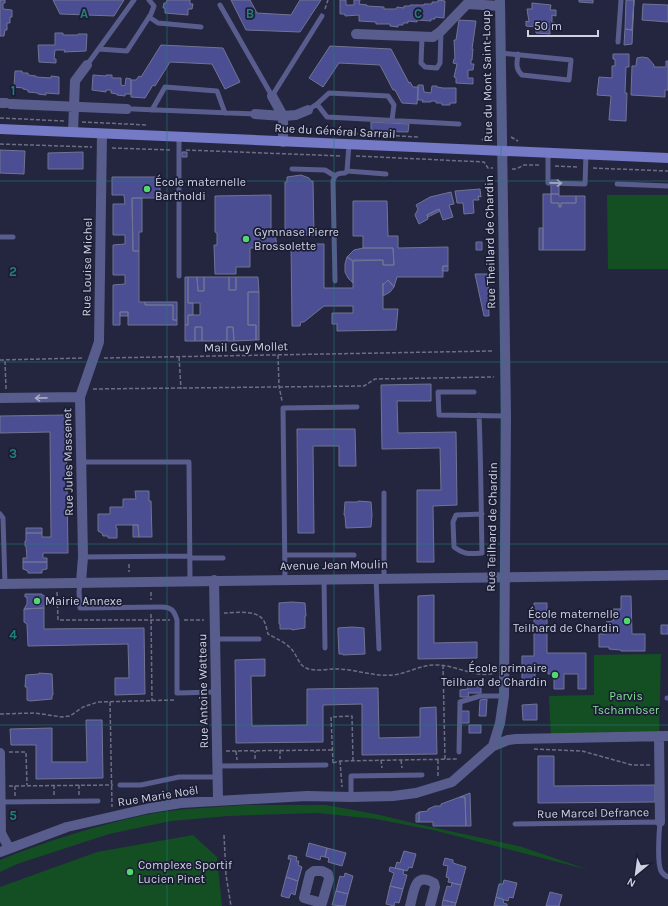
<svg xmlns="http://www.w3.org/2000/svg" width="668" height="906" viewBox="0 0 668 906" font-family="Karla,sans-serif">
<rect width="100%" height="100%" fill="#24263f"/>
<path fill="#134f23" d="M607,195H668V269H608Z
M661,654L659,736L551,739L549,696L594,695V655Z
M245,805H326L380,815L417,824L482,838L522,847L589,870L433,830L376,819L317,813L228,816L171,821L109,834L17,864L0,872V860C47,841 95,826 145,815C177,808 212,808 245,805Z
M193,835L217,857L222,906H0V887L97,852Z"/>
<path fill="#4b4e92" stroke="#717492" d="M0,0H5V3H3V9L12,10V17H10V23H7V30H5L4,36H0Z
M53,0H124L114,16L60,14Z
M167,0H190V4H193L192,9H188V15L165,13V8H163L164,3H166Z
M231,0H250L257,13L291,15L300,0H321L300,32L246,30Z
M340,0H346V5H354V0H360L359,4L367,5V6L384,7V9H396L397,7L404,8V6H410V5H424V4H432V2H438V0L445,1L444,18L435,17V19H431V21L417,20V22L408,21V23H403V25H398V27L390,26V24H376V22L359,21V15L345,16V14H340Z
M579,0H593V3L579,2Z
M626,0H634L632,30L625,29Z
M634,0L632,44L624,45L625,29L632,30Z
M532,3L551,5L550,10H556V16L552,15V23H555L554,28H550V34L536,33V27L526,26V21L529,22L527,9H532Z
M643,4L668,5V22L642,20Z
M459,20L476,21L472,49H473L472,60H471V64H474L473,70H468V78H473V84L456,83V78L454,77L457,64L453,63L454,59H455L454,40H456Z
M55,33H63V35H78V34H87L86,51L64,52L65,50H55L54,59H56V63L39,62L38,45H55Z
M161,45L223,48L240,82L225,89L212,64L170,62L155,86L153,85L145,98L131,97V80H136L139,76L141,77Z
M330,46L391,49L409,83L410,82L413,87H418L417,104L402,103L395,90H393L380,65L339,63L323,87L309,78Z
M613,54H629V67H626L625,93H627L626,121L609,120L611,96L597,95L599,77L612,78V66H615V59H613Z
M642,57L648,58L654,65V67H666V61H668V90H665V97L631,95L632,66H636L637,58Z
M15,71H22V73H28V75L36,76V77L51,78V76L59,77V94L46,93V95L38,94V93L28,92V90L23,89V88L14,87Z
M93,75L106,76V75H112V78H121V85L125,86L126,78L131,79V94H125V96L117,95V94L111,93V90H106V92L92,90Z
M418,85H423L424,92L431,93L432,86H437V87L443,88H456V103H450V105H442V103H436V101H431V102H422L423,100H418Z
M371,122L409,124L408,132L371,131Z
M0,150L25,151L24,174L0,173Z
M83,152V169H48V153Z
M182,152H187V157H182Z
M301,175L309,178L311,181H313L314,235H285V182H287V177Z
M112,177H160V198H132L133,251H139V302H145V305H173V320H177V325H128V312H120V325H113V285L125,284V275H113V245L125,244V235H113V204H125L124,195H112Z
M551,180H559V194H551Z
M480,189L481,197L478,196L479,200H473L474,213L464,214L463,203H457L455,191Z
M451,192L454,204L449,205L453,217L443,220L439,209L427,215L428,219L419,224L415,215L418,209L416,205L430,197Z
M543,194H551V203H559V207H561V203H576V196H585V250H543Z
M551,194H559V196H576V203H561V207H559V203H551Z
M271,195V231H275L277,248H250V267H236V274H215L214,245H217V233L215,232V196Z
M132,198H142V232H139V251H133Z
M353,201H387L388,236H398V248L448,247V266H443V277H397L394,287L388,280L383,285V283V309H398L396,330L337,331V324H332V313H353V306H324L304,322H301L300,326H292L291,244H324V288H353V260H383V265H394L393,248H363V236H353Z
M439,209L440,211L428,217L427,215Z
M539,228H543V250H539Z
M476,242H482V250H476Z
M363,248H393L394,265H383V260L353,261L347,257L354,250Z
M347,257L353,261V283L348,278L345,272V264Z
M443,266H448V271H442Z
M475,274H488L489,316H484Z
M185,277H188V303H193V315H188V325H185Z
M188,277H197L198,291H204V277H229V290H236V277H258L259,292H248V325H256V340L234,341L233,327H227V341H202V327H195V341H185V325H188V315H200V303H188Z
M197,277H204V291H198Z
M229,277H236V290H229Z
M388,280L394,287L390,292L383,296V285Z
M248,292H259V340H256V325H248Z
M145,302H177V320H173V305H145Z
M120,312H128V316H120Z
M195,327H202V341H195Z
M227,327H233L234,341H227Z
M431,384V401H397L398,433L456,432L457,505L433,506L434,562H417V490H441L440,448L382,449L381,385Z
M66,415L68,553H43V558H47V562H23V558H27L26,546H25V541H26V533H42V537H51L50,432L0,433V416Z
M297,429H355L356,466H339V446H313L314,533H298Z
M135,491H149V501H151L152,537H139L138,525H116V528H117V538H108V536H103L102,533L98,531V514H110V507H123V499H136Z
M358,501L371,502L372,515L371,527L346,528L345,516L344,515L345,502H358Z
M133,525H138L139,537H133Z
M26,528H42V533H26Z
M23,562H47V569L42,570V573H28V571L23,569Z
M25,594H42V595L47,597V605H44V608L24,609L27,604V597H25Z
M434,595V643L477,642V658L418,659V596Z
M621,596H631L632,634H645V651H621V650L609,649V647H599V634H606V622L613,621V609H621Z
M292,602L305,603L306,616H305V628L292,630V629H280V624H279V603Z
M534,603H547V653H586V689H578V674H564V689H554V674H548V669H535V684H522V656H534Z
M44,608V629L144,628L145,694L115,695V678H129L128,644L28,646L27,624L24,622V609Z
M661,625H668V634H661Z
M352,627L364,628L365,654L343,655V654H339L338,633V628Z
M265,659V676H251L252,726L307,725V689L378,688L379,738L420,737V708L436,707L437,754L362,755V704L323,705V742L236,743L235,660Z
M39,673L52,674L53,695H52V699L30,701L27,700V687H25L26,675L39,674Z
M468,685H481V693H468L469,697H460V690L468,689Z
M487,699L486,716H479L480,700Z
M537,704V720H523L522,705Z
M461,711H469V723H461Z
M86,720H102L103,778L36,779V745H11L10,729L52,728V762H87Z
M469,725H481V733H469Z
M538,756H554V786L655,785V802L538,803Z
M470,793L471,826H466L465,797H460Z
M460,797H465L466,826H433V822H419V812L428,811V809L435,806H441V804Z
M419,812V822H416V814Z
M309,843L327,848L325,857L321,856L320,860L306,856Z
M327,848L346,853L342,866L328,862L329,858L325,857Z
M404,851L416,854L412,868L409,867L407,871L395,868L397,862L400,863Z
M289,855L297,857L296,861H299L298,865L302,867L298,881L286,877L291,859H288Z
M445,858L453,860V863L466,867L461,885L448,882L449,878L446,877L448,866L443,865Z
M390,867L404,870L403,874L407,875L403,889L390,886L394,873L389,871Z
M345,873L353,876L348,894L336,891L340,876L344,877Z
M286,877L298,881L295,895L291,893L289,898L281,896Z
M504,880L517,883L513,898L509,897L508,901L496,897L499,884H503Z
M452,883L461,885L456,903L443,900L447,886L451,887Z
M390,886L403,889L399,903L395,902L394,906L386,904Z
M336,891L348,894L345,906L332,905Z
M550,892L562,895L559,906H546Z
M496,897L504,900L503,903L507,904V906H494Z
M443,900L456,903L455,906H442Z"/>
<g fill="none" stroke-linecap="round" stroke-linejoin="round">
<path stroke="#6c6e84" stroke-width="1.5" stroke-dasharray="4 2" stroke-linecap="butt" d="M325,9L328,0
M0,118L64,121
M82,122L148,125
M342,133L418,137
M511,137L518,141
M482,140L490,135H492
M0,144L92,147
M112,148L172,150
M186,150L342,156
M356,156L484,162L488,168H493
M555,166L579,167
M593,168L668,171
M512,169H516L524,165H541
M278,355L279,386L282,401
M179,357L181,389
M104,358L492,351
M0,360L84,358
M5,361L6,389
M93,389L364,386L375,379L494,377
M129,564V572
M57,592L58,620H170
M151,592V600
M224,613C236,613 257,609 264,621C266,625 267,630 268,634C277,639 287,643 293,651C297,656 299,665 306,668C315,672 327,669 336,669C355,669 374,677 394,675C408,673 420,665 435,665C455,664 475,679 494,673
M151,614L152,701
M184,620H204
M443,665L445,760
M110,702L112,807
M0,714L35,713L62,717L70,716L83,707L98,702L175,700
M534,749L582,751L632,765H650
M280,750V759
M226,751L332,750
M236,751L237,760
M9,752H26L27,785
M255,759V751
M381,760L382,768
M401,760L402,768
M340,761L342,787
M333,763L340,761L457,759
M333,763L331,717L352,716L353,761
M438,776V760
M9,786L113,785
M15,786V796
M54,795V785
M79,795V785
M224,835L226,875L231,906"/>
<path stroke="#595d8d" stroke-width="5" d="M220,5L272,96L322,16
M149,17L158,23L201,27
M422,37L421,63L425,67L437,68L440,63L441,32
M618,42L621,0
M99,49L127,51L151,14L154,6L149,0
M500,53L571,60L569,80L522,75C515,69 517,62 518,54
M87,65L134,0
M317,104L329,93L388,96L394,105L392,120
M133,109L255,114
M152,110L165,87L217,91L225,113
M308,110L317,104L327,117L459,124
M179,137V276
M548,153V183L585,184L586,154
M292,169L325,170L335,176
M347,171L386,174
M617,184L668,186
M0,237H13
M335,281L333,181C335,174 338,173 345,173L347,171L349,144
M474,392H438L439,415L506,416
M479,415C481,461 481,507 482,553C469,554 465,555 454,547L453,522L456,515L482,514
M81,462H189L190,582
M384,493V578
M0,514L3,518L5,584
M285,555H354
M83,557L190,556
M190,558H223
M376,578L379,649
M285,579L283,408L357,407
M324,579L325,648
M81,582L79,591L80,608L161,607C171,607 174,610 177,620V693L216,692
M215,639H259
M667,698H668
M459,752L460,702L480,696H504
M217,766L326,765
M120,785H141L179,777H217
M351,797V776L422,775
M1,802L98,801
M515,824L660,822C659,832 657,863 661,871C663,874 665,876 668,877"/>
<path stroke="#595d8d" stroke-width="10" d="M356,34L433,37L441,31L467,4L500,6
M272,96L283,116V142
M0,103H6
M11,104L127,109
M255,114L283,116L296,115L308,110
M73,132L75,81L87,65
M0,398L80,397
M214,580L218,800
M81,582L83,557L80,397L99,342L102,134
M659,736L660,822
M493,746L500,723L504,696L506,416L500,0
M0,753L1,833L9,848
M0,852L67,827L150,808L181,803L307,796L351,797L393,796L416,793L452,782L493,746L508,740L516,739L668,736
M314,871H322L328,874L329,879L322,903L304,898L310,874Z
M410,906C414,892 414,871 434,883L435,887L430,906"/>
<path stroke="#595d8d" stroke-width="10" d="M0,584L668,575"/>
<path stroke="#747ac5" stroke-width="10" d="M0,129L668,158"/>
</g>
<defs><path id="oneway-shaft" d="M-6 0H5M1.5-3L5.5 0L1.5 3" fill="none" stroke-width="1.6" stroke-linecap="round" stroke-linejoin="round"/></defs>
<g stroke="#a6a8c4">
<use href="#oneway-shaft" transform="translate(556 183) rotate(1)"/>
<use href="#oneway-shaft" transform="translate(41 398) rotate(179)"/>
</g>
<path fill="none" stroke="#227f7a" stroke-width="1" stroke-opacity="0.55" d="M167,0V906M334,0V906M501,0V906M0,181H668M0,362H668M0,544H668M0,725H668"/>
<g fill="#54d672" stroke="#1b1d35" stroke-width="1.5">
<circle cx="147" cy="189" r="4"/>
<circle cx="246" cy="239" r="4"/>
<circle cx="37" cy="601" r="4"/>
<circle cx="627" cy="621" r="4"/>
<circle cx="555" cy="675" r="4"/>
<circle cx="130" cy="872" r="4"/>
</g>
<g text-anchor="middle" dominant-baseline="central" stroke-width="3.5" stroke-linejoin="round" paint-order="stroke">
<g font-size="12" fill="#cfd1e2" stroke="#1b1d35">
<text transform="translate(487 76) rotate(-91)">Rue du Mont Saint-Loup</text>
<text transform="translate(335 131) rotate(3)">Rue du Général Sarrail</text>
<text transform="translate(490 242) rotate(-91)">Rue Theillard de Chardin</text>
<text transform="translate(87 267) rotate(-89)">Rue Louise Michel</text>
<text transform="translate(246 347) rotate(-1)">Mail Guy Mollet</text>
<text transform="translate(68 462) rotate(-91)">Rue Jules Massenet</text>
<text transform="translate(492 527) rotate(-89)">Rue Teilhard de Chardin</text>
<text transform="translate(334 565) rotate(-1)">Avenue Jean Moulin</text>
<text transform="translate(203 691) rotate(-91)">Rue Antoine Watteau</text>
<text transform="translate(158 796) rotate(-9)">Rue Marie Noël</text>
<text transform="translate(593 813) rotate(-1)">Rue Marcel Defrance</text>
</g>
<g font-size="12" fill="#cfd1e2" stroke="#1b1d35" text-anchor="start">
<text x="155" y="182">École maternelle<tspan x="155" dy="14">Bartholdi</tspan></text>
<text x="254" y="232">Gymnase Pierre<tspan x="254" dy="14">Brossolette</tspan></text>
<text x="45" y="601">Mairie Annexe</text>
<text x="619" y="614" text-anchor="end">École maternelle<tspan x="619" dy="14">Teilhard de Chardin</tspan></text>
<text x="547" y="668" text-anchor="end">École primaire<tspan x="547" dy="14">Teilhard de Chardin</tspan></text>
<text x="138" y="865">Complexe Sportif<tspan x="138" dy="14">Lucien Pinet</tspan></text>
</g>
<g font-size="12" fill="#81de91" stroke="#1b1d35">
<text x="626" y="696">Parvis<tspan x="626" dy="14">Tschambser</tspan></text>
</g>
</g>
<g font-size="13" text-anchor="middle" font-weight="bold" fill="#227f7a" stroke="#1b1d35" stroke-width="3.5" stroke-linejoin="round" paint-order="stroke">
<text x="84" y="18">A</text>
<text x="250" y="18">B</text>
<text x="418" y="18">C</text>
<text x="13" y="95">1</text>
<text x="13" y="276">2</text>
<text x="13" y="458">3</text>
<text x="13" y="639">4</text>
<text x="13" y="820">5</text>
</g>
<g transform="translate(636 874) rotate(209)" stroke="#1b1d35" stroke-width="3" paint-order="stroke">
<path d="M0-3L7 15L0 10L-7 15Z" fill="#cfd1e2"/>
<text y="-6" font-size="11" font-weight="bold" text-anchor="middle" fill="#cfd1e2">N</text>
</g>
<path d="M528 30v6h70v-6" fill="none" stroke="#cfd1e2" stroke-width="2"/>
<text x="534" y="30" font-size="12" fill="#cfd1e2" stroke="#1b1d35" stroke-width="3" paint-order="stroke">50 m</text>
</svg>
